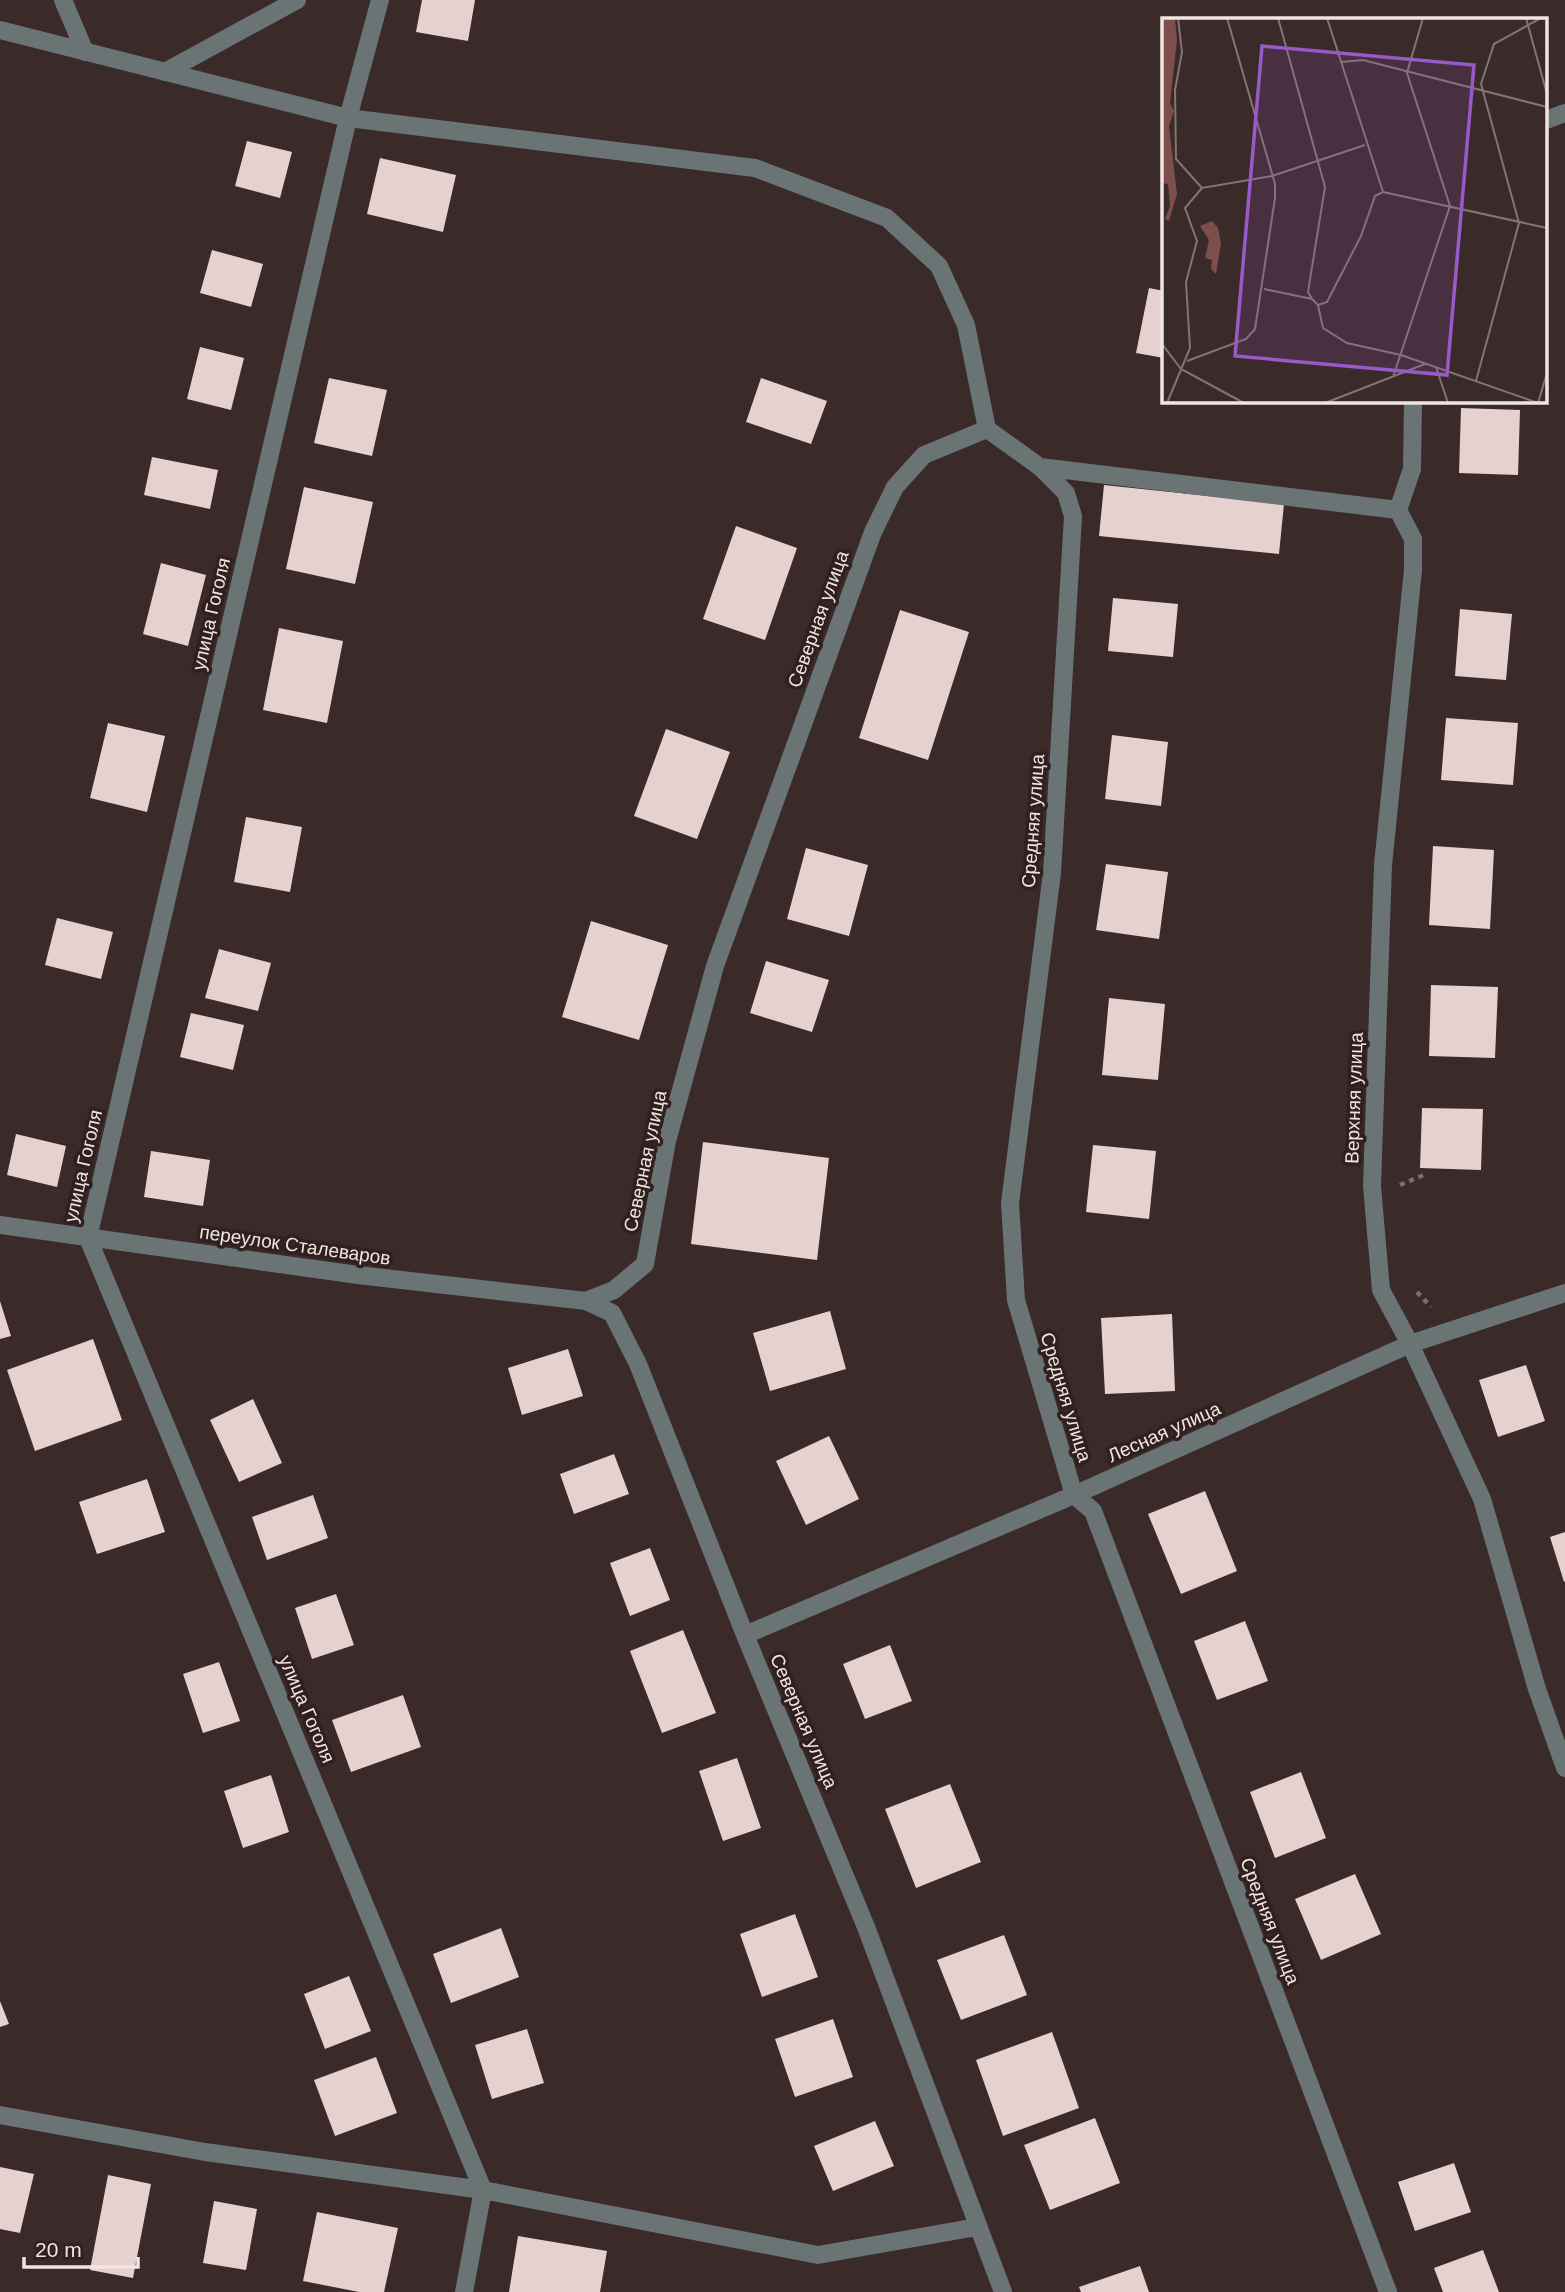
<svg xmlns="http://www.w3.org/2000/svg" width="1565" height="2292" viewBox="0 0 1565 2292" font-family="Arial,sans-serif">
<rect width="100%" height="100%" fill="#3a2a29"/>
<path fill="#e7d1cf" d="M422,0H475L468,41L416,32Z
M247,141L292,152L280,198L235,186Z
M380,158L456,175L443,232L367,214Z
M212,250L263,264L251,307L200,293Z
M1149,288L1164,291V358L1136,353Z
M200,347L244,358L231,410L187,399Z
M329,378L387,390L372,456L314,443Z
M761,378L827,401L811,444L746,422Z
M1461,408L1520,410L1518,475L1459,473Z
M152,457L218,470L210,509L144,495Z
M1104,485L1284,504L1279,554L1099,536Z
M304,487L373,502L355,584L286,569Z
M736,526L797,548L765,640L703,619Z
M161,563L206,575L188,646L143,634Z
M1113,598L1178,604L1173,657L1108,651Z
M1460,609L1512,614L1506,680L1455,676Z
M900,610L969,632L928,760L859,738Z
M279,628L343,641L327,723L263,710Z
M1446,718L1518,723L1513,785L1441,780Z
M108,723L165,736L147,812L90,798Z
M666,729L730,752L697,839L634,816Z
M1112,735L1168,742L1161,806L1105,799Z
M246,817L302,827L290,892L234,882Z
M1433,846L1494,850L1490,929L1429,925Z
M806,848L868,865L849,936L787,919Z
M1106,864L1168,872L1159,939L1096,930Z
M57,918L113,932L101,979L45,965Z
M591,921L668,945L639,1040L562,1017Z
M219,949L271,963L258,1011L205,998Z
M766,961L829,980L812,1032L750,1013Z
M1431,985L1498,987L1495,1058L1429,1056Z
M1109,998L1165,1004L1158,1080L1102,1075Z
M191,1013L244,1025L233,1070L180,1057Z
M1422,1108L1483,1109L1481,1170L1420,1168Z
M16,1134L66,1146L57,1187L7,1175Z
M703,1142L829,1158L817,1260L691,1244Z
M1093,1145L1156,1151L1149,1219L1086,1212Z
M151,1151L210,1160L203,1206L144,1197Z
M0,1301L11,1336L0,1339Z
M830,1311L846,1369L770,1391L753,1333Z
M1172,1314L1175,1391L1105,1394L1101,1318Z
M93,1339L122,1420L35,1451L7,1370Z
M568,1349L583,1396L522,1415L508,1368Z
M1526,1365L1545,1421L1498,1437L1479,1380Z
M253,1399L282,1463L239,1482L210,1420Z
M829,1436L859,1499L806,1525L776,1461Z
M614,1454L629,1494L574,1514L560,1474Z
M147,1479L165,1532L97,1554L79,1502Z
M1205,1491L1237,1571L1181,1594L1148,1514Z
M313,1495L328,1538L267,1560L252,1517Z
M1565,1532V1581L1564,1582L1550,1537Z
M650,1548L670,1600L630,1616L610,1563Z
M336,1594L354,1645L312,1659L295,1608Z
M1245,1621L1268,1681L1217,1700L1194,1641Z
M683,1630L716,1713L662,1733L630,1651Z
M890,1645L912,1701L865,1719L843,1664Z
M219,1662L240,1721L203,1733L183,1674Z
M403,1695L421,1747L351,1772L332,1720Z
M737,1758L761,1828L723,1841L699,1771Z
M1301,1772L1326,1838L1275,1858L1250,1792Z
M271,1775L289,1832L243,1848L224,1791Z
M950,1784L981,1862L916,1888L885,1809Z
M1355,1874L1381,1934L1321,1960L1295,1899Z
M795,1914L818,1977L762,1997L740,1934Z
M501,1928L519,1977L451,2003L433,1954Z
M1004,1935L1027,1995L961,2020L937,1960Z
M349,1976L371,2031L325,2049L304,1994Z
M0,2001L9,2024L0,2027Z
M833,2019L853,2077L795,2097L775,2039Z
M527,2029L544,2083L492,2099L475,2045Z
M1052,2032L1079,2108L1003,2136L976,2060Z
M376,2057L397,2113L335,2136L314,2080Z
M1095,2118L1120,2183L1050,2210L1024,2145Z
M875,2121L894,2166L833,2191L814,2146Z
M1454,2163L1471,2212L1415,2231L1398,2182Z
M0,2167L34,2174L20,2233L0,2229Z
M108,2175L151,2184L133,2278L90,2270Z
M214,2201L257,2209L246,2270L203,2263Z
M317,2212L398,2228L384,2292H359L303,2281Z
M518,2236L607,2251L600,2292H509Z
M1483,2250L1499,2292H1443L1434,2268Z
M1140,2266L1149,2292H1081L1079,2287Z"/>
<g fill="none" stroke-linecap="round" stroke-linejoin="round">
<path stroke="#7c6e6d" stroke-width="4.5" stroke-dasharray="5 5" stroke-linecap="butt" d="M1400,1185L1426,1174
M1417,1292L1431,1307"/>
<path stroke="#6a7474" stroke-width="18" d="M63,0L85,52
M380,0L348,118L88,1238L483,2190L464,2292
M0,30L348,118L755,168L887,218L939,266L966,325L987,429
M165,72L297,0
M1546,120L1565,113
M1413,401L1412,469L1398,510L1413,539V570L1383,865L1372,1186L1381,1290L1410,1344L1482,1499L1537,1689L1565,1768
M1040,467L1066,493L1073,516L1052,873L1010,1203L1016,1300L1074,1495L1093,1511L1388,2292
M0,1225L358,1275L586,1301
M745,1635L1074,1495L1410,1344L1565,1293
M0,2115L205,2152L483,2190L818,2255L977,2227
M1003,2292L866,1927L745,1635L638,1364L612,1313L586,1301L614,1290L645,1264L667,1141L715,966L873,532L895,487L924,455L987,429L1040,467L1398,510"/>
</g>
<g text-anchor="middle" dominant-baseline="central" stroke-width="7" stroke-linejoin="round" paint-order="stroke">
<g font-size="19" fill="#f0e5e4" stroke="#30201f">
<text transform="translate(211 614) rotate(-77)">улица Гоголя</text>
<text transform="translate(818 619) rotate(-70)">Северная улица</text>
<text transform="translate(1033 821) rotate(-86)">Средняя улица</text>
<text transform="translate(1354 1098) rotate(-88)">Верхняя улица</text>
<text transform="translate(645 1161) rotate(-78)">Северная улица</text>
<text transform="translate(83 1166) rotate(-77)">улица Гоголя</text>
<text transform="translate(295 1245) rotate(8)">переулок Сталеваров</text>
<text transform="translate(1066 1397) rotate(73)">Средняя улица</text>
<text transform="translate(1164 1432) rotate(-24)">Лесная улица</text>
<text transform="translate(307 1709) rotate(67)">улица Гоголя</text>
<text transform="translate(804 1721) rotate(67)">Северная улица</text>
<text transform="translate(1270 1921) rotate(69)">Средняя улица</text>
</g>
</g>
<g transform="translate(1162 18)">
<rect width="385" height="385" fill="#3a2a29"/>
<path d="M0,0H13L15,22L8,85L12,93L7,108L15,176L7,203L3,201L8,188L6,166L0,165ZM50,203L56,210L59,225L54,256L49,251L50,242L43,240L47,222L38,208Z" fill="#7e4e4c"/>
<path fill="none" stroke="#837574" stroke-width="2" d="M16,0L20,34L13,72L14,141L40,170L110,158L203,127M116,0L163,169L146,274L150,281M364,0L385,76M179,44L201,42L385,89M221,174L385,210M102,271L150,281L156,287L165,284L199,218L213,178L221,174L165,0M156,287L161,310L185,325L239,337L376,385M0,326L19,351L82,385M25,343L84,321L93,311L113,180V166L65,0M274,349L286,385M231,359L288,188L245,55L261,0M314,363L357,205L319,66L332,26L379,0M5,385L28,330L24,264L35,223L23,190L40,170M163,385L263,346M376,385L385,355"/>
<path fill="#985ac8" fill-opacity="0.15" stroke="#985ac8" stroke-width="3.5" d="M100,28L312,47L285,357L73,338Z"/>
<rect width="385" height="385" fill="none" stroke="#f0e5e4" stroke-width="3.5"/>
</g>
<path d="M24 2257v10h114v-10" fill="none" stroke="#f0e5e4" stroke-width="3.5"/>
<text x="35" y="2257" font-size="21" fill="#f0e5e4" stroke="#30201f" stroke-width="5" paint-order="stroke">20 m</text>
</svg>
